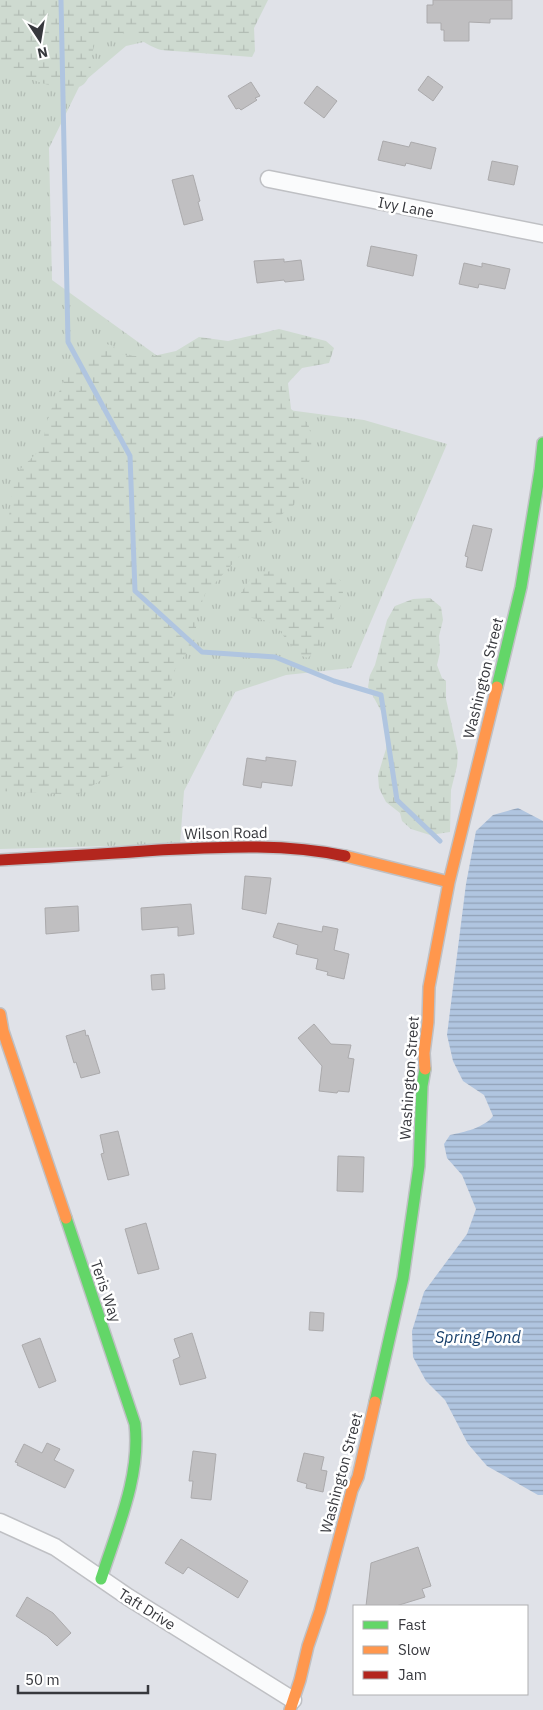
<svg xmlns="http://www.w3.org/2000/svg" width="543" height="1710" viewBox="0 0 543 1710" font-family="'IBM Plex Sans',sans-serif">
<defs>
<pattern id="grass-tufts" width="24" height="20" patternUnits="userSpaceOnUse" patternTransform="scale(1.25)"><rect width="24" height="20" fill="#cedad0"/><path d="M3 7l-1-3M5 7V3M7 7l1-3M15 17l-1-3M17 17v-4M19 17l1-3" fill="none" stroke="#b2bcb4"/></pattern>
<pattern id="wetland-marsh" width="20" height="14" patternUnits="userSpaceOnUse" patternTransform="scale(1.25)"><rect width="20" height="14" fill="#cedad0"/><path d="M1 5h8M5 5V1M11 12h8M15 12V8" fill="none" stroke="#b2bcb4"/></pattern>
<pattern id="water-rules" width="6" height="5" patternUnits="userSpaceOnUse" patternTransform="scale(1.25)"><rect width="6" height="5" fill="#b0c5e0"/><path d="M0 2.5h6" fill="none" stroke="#90a1b7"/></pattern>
</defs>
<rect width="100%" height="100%" fill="#e0e2e8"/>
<path fill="url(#grass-tufts)" d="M0,0L215,26L126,46L80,85L49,148L52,280L220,401L364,420L447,444L351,668L286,675L235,692L184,791L180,844L0,849Z"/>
<path fill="url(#wetland-marsh)" d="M0,0H268L254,28L255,51L252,57L161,50C142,44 132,30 111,34C82,38 99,70 84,84C68,99 16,73 0,65Z
M279,329L326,341L334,348L329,363L302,368L288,383L291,409L308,423L314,448L294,505L268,525L205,594L197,616L195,640L174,671L170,687L177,717L167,740L77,795L0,791V533L8,522L15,474L41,449L49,414L69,370L105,344L111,345L123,355L149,357L176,351L199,337L228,341Z
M274,570C298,582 308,582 334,575L341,581L344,599L319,647L308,658L298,655L279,630L268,621L247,617L238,610L237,599L252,576Z
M430,598L441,607L443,620L439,636L440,652L437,665L442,678L446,681V699L458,753L457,766L451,790L450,832L430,835L411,829L402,821L400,813L386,802L379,788L378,775L386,749V720L368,687L370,675L375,665L387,620L395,606L413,599Z"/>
<path fill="url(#water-rules)" d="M518,808L543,821V1495H538L487,1466L468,1444L445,1400L426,1381L413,1357L412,1331L424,1292L467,1234L476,1209L462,1175L447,1158L444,1144L450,1135C464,1132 484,1128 493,1116L484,1095L463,1081L453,1061L447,1035L466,884L476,831L493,815Z"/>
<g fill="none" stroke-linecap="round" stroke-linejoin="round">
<path stroke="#b0c5e0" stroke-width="5" d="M61,0L68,342L130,456L135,591L202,652L275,657L334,681L381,695L397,800L440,841"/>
</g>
<path fill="#c0bfc1" stroke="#abaaac" d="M433,0H512V19H490V23L469,22V41H444V30H441V23H427V5H433Z
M428,76L443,87L433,101L418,90Z
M251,82L260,96L255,98L257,100L241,110L239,108L236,109L228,96Z
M317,86L337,101L324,118L304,103Z
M383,141L409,147L411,142L436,148L431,169L406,163L405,166L378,160Z
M492,161L518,166L514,185L488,180Z
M193,175L200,201L198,202L203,220L184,225L172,180Z
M371,246L417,255L413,276L367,266Z
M284,259V262L301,260L304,280L285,282L284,280L257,283L254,261Z
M464,263L482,267V263L510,269L505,289L479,284L478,288L459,284Z
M473,525L492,529L482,571L466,567L468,557L465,556Z
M266,757L296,761L292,786L262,782L261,788L243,785L247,758L266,761Z
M245,876L271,878L266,914L242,909Z
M191,904L194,934L178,936V927L142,930L141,908Z
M78,906L79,931L46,934L45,908Z
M278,923L322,932L323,926L338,929L334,950L349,954L344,979L327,975L328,972L316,969L318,959L296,954L298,945L273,937Z
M164,974L165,989L152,990L151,975Z
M314,1024L331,1044L351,1045L348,1058L354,1059L349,1092L338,1091L337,1093L319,1091L322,1066L298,1038Z
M85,1030L86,1036L88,1035L100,1073L81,1078L76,1062L74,1063L66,1036Z
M118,1131L129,1175L108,1180L101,1154L104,1153L100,1135Z
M338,1156L364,1157L363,1192L337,1191Z
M146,1223L159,1269L138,1274L125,1229Z
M310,1312L324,1313L323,1331L309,1330Z
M192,1333L206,1378L180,1385L173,1360L180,1357L174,1339Z
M40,1338L56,1381L39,1388L22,1345Z
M47,1443L60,1449L54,1460L74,1470L65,1488L17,1465L18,1463L15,1462L24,1444L42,1453Z
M193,1451L216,1454L211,1500L191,1498L193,1481H189Z
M304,1453L324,1457L321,1470L327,1471L323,1492L306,1488L307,1484L297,1481Z
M181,1539L248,1581L238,1598L188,1567L183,1574L165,1563Z
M418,1547L431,1586L422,1589L425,1597L396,1606H366L371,1563Z
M27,1597L53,1613L71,1633L57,1646L47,1636L16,1616Z"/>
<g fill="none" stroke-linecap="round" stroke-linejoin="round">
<g stroke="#bfc0c4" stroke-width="19">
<path id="street" d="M269,179L543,234
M0,1522L55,1547L128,1597L293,1700"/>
</g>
<g stroke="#bfc0c4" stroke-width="14">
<path id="fast" d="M497,687L521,587L540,471L543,443
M66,1218L135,1424C141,1476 117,1529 101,1579
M375,1402L403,1278L419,1166L422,1086L425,1069"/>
</g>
<g stroke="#bfc0c4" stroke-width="14">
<path id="slow" d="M345,856L449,882
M0,1014L3,1031L66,1218
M425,1069L424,1053L428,1022L429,987L449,882L497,687
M290,1710L300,1680L308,1646L320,1611L352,1490L358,1477L375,1402"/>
</g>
<g stroke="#bfc0c4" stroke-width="14">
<path id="jam" d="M0,860C53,857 106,854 159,850C221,847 284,843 345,856"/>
</g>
<use href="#street" stroke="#fafbfc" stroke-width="16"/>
<use href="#fast" stroke="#63d668" stroke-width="11"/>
<use href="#slow" stroke="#ff974d" stroke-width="11"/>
<use href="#jam" stroke="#b3261e" stroke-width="11"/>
</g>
<g text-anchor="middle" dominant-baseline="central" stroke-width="5" stroke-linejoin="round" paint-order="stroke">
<g font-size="15" fill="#37383d" stroke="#fff">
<text transform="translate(406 207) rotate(11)">Ivy Lane</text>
<text transform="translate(483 678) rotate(-76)">Washington Street</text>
<text transform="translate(226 833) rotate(-1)">Wilson Road</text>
<text transform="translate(409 1078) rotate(-86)">Washington Street</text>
<text transform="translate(106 1291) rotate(71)">Teris Way</text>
<text transform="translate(341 1473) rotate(-75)">Washington Street</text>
<text transform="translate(147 1609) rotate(32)">Taft Drive</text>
</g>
<g font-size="16" font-style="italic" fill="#173f6b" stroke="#fff">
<text x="478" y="1337">Spring Pond</text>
</g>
</g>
<rect x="353" y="1605" width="175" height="90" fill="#ffffff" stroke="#afafb1"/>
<rect x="363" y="1621" width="25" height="8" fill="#63d668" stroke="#afafb1"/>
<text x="398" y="1630" font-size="15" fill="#37383d">Fast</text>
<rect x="363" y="1646" width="25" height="8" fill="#ff974d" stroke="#afafb1"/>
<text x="398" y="1655" font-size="15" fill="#37383d">Slow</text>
<rect x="363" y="1671" width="25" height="8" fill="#b3261e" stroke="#afafb1"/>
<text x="398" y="1680" font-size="15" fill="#37383d">Jam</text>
<g transform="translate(40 40) rotate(168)" stroke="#ffffff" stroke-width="4" paint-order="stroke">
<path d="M0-4L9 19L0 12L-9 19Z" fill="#37383d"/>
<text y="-8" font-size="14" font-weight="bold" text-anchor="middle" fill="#37383d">N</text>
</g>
<path d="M18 1685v8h130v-8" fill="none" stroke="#37383d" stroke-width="2.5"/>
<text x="25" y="1685" font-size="15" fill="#37383d" stroke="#ffffff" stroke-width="4" paint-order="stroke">50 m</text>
</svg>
